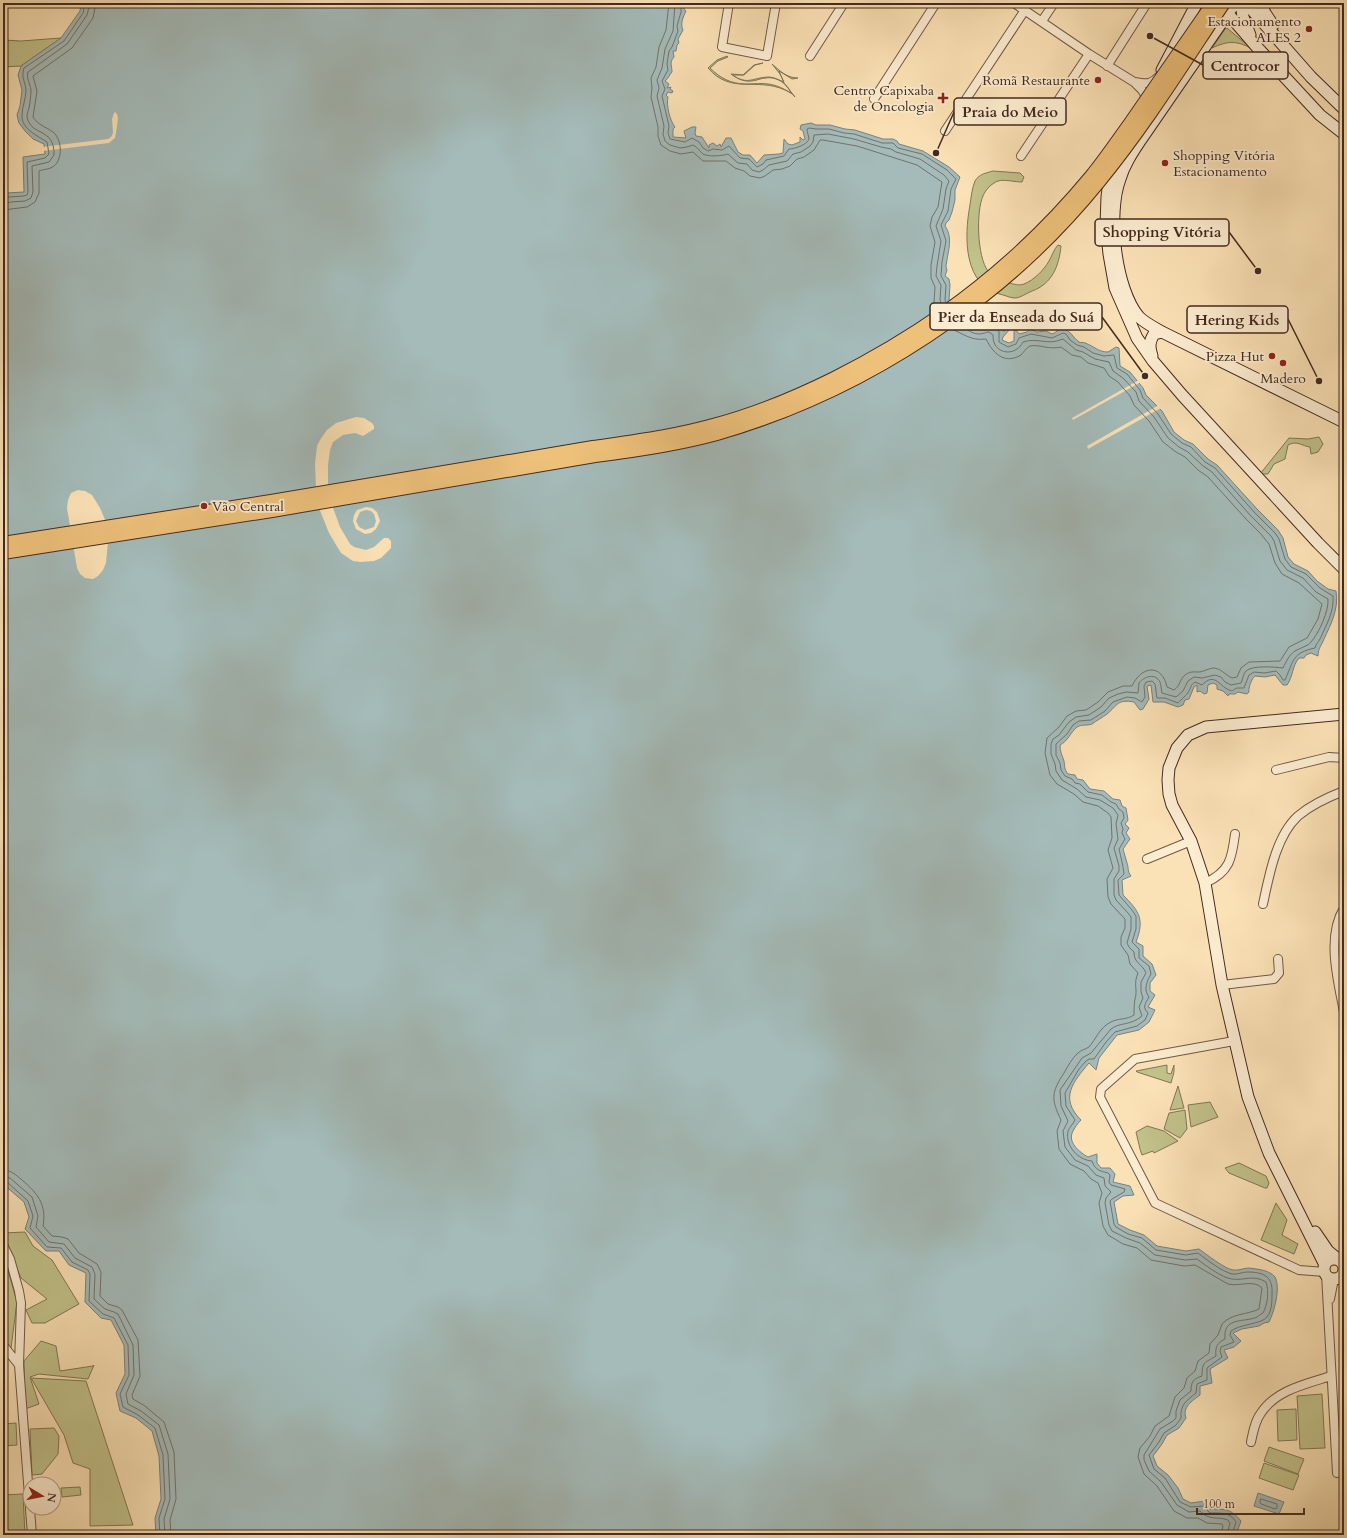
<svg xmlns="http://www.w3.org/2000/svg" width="1347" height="1538" viewBox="0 0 1347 1538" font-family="Cardo,serif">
<rect width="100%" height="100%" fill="#fbe2b6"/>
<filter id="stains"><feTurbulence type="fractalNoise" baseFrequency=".005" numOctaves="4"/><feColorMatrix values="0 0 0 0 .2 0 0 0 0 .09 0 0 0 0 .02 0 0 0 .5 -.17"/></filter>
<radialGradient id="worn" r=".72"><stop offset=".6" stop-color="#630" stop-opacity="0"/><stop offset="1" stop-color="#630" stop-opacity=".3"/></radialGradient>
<path fill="#c2c28b" stroke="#827656" d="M1227,28L1252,49C1237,40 1227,41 1212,48L1225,29Z
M61,38L21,66L3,67V40L21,41Z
M727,56L728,57L718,61L710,68C720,78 731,84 746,84C754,84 761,83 768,84C777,85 784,89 791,93C788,84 776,76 766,78C761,78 756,81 751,81C744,82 736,78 731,74L743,75L754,65L763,63L755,65L744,75H733C747,86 754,77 769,77C774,77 779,80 784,82L780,74L772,64C780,71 787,78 798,78L792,79L779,71L784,83L795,97C792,93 789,92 785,90C757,77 731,95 708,68L717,60Z
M993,171L1020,173L1024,177L1022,182C1015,182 1004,179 998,181C991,184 986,189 983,196C976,211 977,257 988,271C993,277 1001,281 1009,283C1014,284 1019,286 1024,284C1034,280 1044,270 1049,261C1052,256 1054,249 1058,245L1061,246C1059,266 1052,284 1032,291C1027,293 1020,298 1015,298C1011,298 1007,296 1003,295C963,287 964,237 970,205C971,198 972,188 975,181C979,174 986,173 993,171Z
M1319,437L1323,444L1318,452L1311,454L1310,447C1302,446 1297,440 1288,445L1285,459L1274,464L1268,474H1260L1289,438L1308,439Z
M1167,1065V1073L1171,1074L1174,1065V1072L1171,1083L1137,1072L1136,1071Z
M1178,1086L1184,1108L1171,1110H1170Z
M1210,1102L1218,1117L1191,1127L1188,1105Z
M1185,1110L1187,1129L1180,1138L1164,1129L1169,1113Z
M1147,1126L1164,1131L1178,1141L1154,1153L1153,1151L1142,1155L1140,1149L1136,1132Z
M1239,1163L1266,1176L1269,1183L1267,1188H1265L1229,1173L1225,1168Z
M1276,1203L1287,1220L1282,1235L1298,1244L1294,1254L1261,1240Z
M25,1232L33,1246L52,1260L79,1304L45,1323H32L26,1310L47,1299L21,1278L3,1235V1233Z
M3,1258L5,1260L17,1302L11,1348L3,1340Z
M41,1341L56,1346L60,1371L93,1366L94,1365L88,1379L39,1374L30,1377L39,1404L25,1409L24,1361Z
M31,1378L86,1381L133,1525L90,1526V1469L73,1463L64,1435Z
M1322,1394L1325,1448L1300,1449L1297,1396Z
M1296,1409L1297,1440L1278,1441L1277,1410Z
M16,1423L17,1445L3,1446V1424Z
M54,1428L59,1436L58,1454L42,1474L32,1475L30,1429Z
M1269,1447L1304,1459L1298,1474L1264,1461Z
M1264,1463L1299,1475L1293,1490L1259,1478Z
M80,1487L81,1495L62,1497L61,1488Z
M23,1494L25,1535H3V1495Z"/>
<path fill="#a4bbb9" stroke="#7d817c" d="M81,3H685L684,9L686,11C683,17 680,24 683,30L678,39L679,43L677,45L676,51H673L674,57C669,62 672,66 672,72C669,75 669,78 665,81L669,84L667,88L671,87L670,89L673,91L672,93L668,92L666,95L668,97C666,105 670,121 675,127L673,129V137L686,138L684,131L692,127H696L695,133L696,136L702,137L709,148V145L713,143L717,146L720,144L721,147L726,138H731L738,152L743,155H750L757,163L764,155L779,154L783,153L784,139L788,144L792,145L800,142V137L803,140L805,139L803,131L800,129L801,125L811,123L816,125H830L845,129L855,130L883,139H893L897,141L899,144L923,151L949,167L960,177L955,190V200L952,212L949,220L946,223L945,226C954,238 947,254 946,267L947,270L945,276L949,279L950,285L949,300L954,302L957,315L969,318L972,323L979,325L992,320L996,322L995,325L1003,328V331H1005L1007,329H1010L1003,337L1002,340L1009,343L1014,341V331L1016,330L1019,334L1027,332L1030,329L1037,332L1046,331L1052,334C1056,333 1058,329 1062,329C1070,329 1073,338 1079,342C1081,343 1083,342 1085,343C1094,346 1098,352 1108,352L1116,347L1119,348L1120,366L1130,372L1143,388L1146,395L1162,411L1174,432L1184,440L1193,444L1208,459L1217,465L1257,509L1278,530L1283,538L1288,557L1294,564L1308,571L1317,581L1328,589L1336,591C1339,609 1331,624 1324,639C1322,645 1318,648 1318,656L1311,653L1306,655L1304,658H1299C1292,666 1293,677 1287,685H1283L1275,675L1265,677L1255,676C1252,678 1248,688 1249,692L1247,694L1238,692L1235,694H1229L1228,696L1223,691L1217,689V685L1213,683L1208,685L1207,693L1204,694L1200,691L1197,692V685L1194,687L1189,699L1185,700L1183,705L1178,707L1164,702H1153L1151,685L1147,686L1149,699L1143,709L1140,710L1134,702C1117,699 1118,705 1107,714C1103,717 1096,721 1092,724C1087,726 1082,724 1077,727C1070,733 1068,741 1060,745C1060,752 1062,755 1064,761C1065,767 1064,769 1068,774L1075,775L1077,779L1083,780L1090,789L1104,791L1113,799L1120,800L1122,806L1126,808L1128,820L1125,824L1129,828L1126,833L1130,839L1123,849C1124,854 1126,858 1127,863C1129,868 1127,871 1131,876L1122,880L1123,895C1139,911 1145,919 1136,942L1143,946V956L1152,964L1156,975L1150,983V991L1155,995L1148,1007L1155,1010L1149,1022L1139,1030L1117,1035L1099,1058L1096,1070L1089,1063C1073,1082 1059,1098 1081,1120C1078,1123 1075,1127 1073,1131C1067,1142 1079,1152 1088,1157L1097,1154V1163L1101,1168H1110L1115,1174L1113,1182L1130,1186L1134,1195L1123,1196L1114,1202L1118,1224L1130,1230L1144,1235L1157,1246L1186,1251L1199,1249C1206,1254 1225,1269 1233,1270C1238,1271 1244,1268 1249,1268C1256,1269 1270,1270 1275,1277C1281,1288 1274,1312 1269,1322L1264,1323L1259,1326L1242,1329L1233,1333L1241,1341L1234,1347L1224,1350L1228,1358L1210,1369L1212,1383L1200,1386V1395C1192,1401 1182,1407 1186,1418L1179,1428L1167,1435L1162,1444L1153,1456L1157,1466L1168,1475L1178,1488L1183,1499L1191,1503L1205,1501L1210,1509C1226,1509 1231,1509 1241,1521L1236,1535H156L155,1518L161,1499L159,1456L152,1431L136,1418L120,1411L116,1393L125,1374L124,1345L111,1320L101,1318L85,1302L86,1273L69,1265L59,1251H46L25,1229L29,1217L24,1202L3,1184V197L6,193L24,192L23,157L45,154L44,144L33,139L25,131L19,123L17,115L20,106L22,90L18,75L21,66L61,38L80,11Z
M1258,1493L1284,1502L1279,1514L1254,1506Z"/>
<path fill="#fbe2b6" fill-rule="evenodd" d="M115,112L117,114L118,118L116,133L115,138L109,143L43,151L42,147L108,139L111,137L113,133L112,119L114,113Z
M890,341L885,367L596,461L332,505L340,527L350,544L354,547L366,550L374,547L384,538H388L391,541V548L381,558L374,561L360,562L353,561L341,553L329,533L319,508L108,542L106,563L103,570L98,576L93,579L85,578L80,574L77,568L67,508L68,500L71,493L78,490L85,491L92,495L100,508L106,522L316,488L315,464L317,446L320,440L327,430L336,423L356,417L364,418L372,423L374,426V429L363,436L355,433L343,435L333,442L330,450L328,465V486L633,437L692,425L746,409L812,382Z
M1139,380L1141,382L1073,420L1072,418Z
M1159,405L1161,408L1088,449L1087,446Z
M366,507L372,508L377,512L380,521L376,529L371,533L365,534L356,529L353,521L354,515L357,510ZM366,510L371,511L374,514L376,521L374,527L365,530L359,527L356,521L360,512Z"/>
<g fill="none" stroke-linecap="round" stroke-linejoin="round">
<path stroke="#74726c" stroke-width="1" d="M669,3L666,30L659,47L656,67L651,78L652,88L651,97L658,127V136L661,145L670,151L681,154L693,152L703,161H726L735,168L744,171L750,176L760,178L765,176L773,170L782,169L790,166L797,159L804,157L814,150L820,140H823L857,146L917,165L942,182L938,207L932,217L930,226L935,242L931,265V278L935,287L934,302L937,309
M675,3L673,31L665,49L662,68L657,80L659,88L657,96L664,126L663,134L665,141L670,145L680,148L687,147L693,145C698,147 699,151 703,154C708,157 722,156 728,154L738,163L747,164L752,170L759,172L763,170L769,165L787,161L793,154L801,152L810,146L813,142L814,135L828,134L854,139L881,147L891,149L896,152L920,159L944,175L949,181L946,189L943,209L936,226L941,241L937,266L936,276L941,285L940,300L942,306
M681,3V12L677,26L678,31L672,47L669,51L667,64L668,70L662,81L665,89L662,96L669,126L668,133L670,139L685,142L692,138L699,142L703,148L708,151L713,149L722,150L729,146L740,158L749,159L757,167L763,164L766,160L784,156L789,149C794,149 807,145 809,139C809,137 807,132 807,129L809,128L816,129H829L844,133L854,134L882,143H893L898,148L922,154L947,170L956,179L951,189L948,211L941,225L946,241L942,262L941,276L946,285L945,300L946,303
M3,199L9,197L24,196L27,195L28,192L27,162L45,158L49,154L47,142C38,136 21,129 22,115C22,107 26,99 26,90C25,81 21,77 24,68L64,41L83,13L85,3
M3,204L11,202L25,201L31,198L33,192L32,166L49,162L54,155C55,127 31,137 27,117C27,114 28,112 29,108C30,103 31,95 31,90C30,83 26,78 28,72L67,44L87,15L90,3
M3,210L27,207L35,202L39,193V171C43,169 49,170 54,166C63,159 62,139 53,132C46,127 38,125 33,117L37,91L33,76L72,48L93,18L96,3
M962,321C967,322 967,323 971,326C977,332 984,327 991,326L999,331V342L1008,347L1016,344L1019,338L1031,334L1052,338L1063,333L1066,334L1070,340L1077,345L1084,347L1093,353L1104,356L1114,355L1117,368L1127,374L1140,390L1143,398L1158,414L1171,434L1182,443L1191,447L1205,462L1215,468L1254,512L1275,533L1279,539L1285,559L1291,567L1306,574L1320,588L1333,596C1334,612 1327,623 1321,637C1319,642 1316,643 1315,648C1292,653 1294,660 1285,680H1283L1280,675L1276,671L1264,673L1254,672L1249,675L1244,688C1242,688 1240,688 1237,688C1234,689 1233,692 1229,690C1218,685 1215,672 1202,685L1195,682C1190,685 1191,689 1187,694C1186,695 1179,702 1178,703L1165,698H1157L1155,684L1152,681L1146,682L1144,686L1145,697L1142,702L1135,698L1127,697L1113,702L1105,711L1091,720L1079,721L1073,725L1067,734L1056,744V755L1060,763L1061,770L1065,776L1072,779L1075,783L1080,784L1088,792L1102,795L1111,802L1116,804L1119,809L1123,812L1124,818L1121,823L1123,829L1122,833L1125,839L1119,849C1121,858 1123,865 1124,874L1118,880L1119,895L1132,910L1136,916V929L1132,942L1139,949V958L1149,966L1151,974C1147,981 1143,989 1149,997C1145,1004 1142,1007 1148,1013L1145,1020L1137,1026L1115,1032L1106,1042L1094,1059H1089L1086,1061L1079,1069L1065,1093L1066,1106L1075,1120C1073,1124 1069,1128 1068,1131C1065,1146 1078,1160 1092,1161C1095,1170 1100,1171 1108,1173L1110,1175L1109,1182L1111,1185L1125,1189L1124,1192L1112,1199L1110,1201L1114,1224L1116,1227L1128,1234L1142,1238L1156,1250L1186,1255L1198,1253C1207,1260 1221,1271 1232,1274C1237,1275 1242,1272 1247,1272C1263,1272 1273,1276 1272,1293C1272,1301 1272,1311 1267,1317C1262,1324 1240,1324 1231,1331L1230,1335L1234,1342L1221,1347L1220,1351L1222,1357L1207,1368V1380L1197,1384L1196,1393C1186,1401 1180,1405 1181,1418L1176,1425L1164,1433L1159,1442L1149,1455L1154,1469L1165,1478L1180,1502L1191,1507L1203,1506L1210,1513C1221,1513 1230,1512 1236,1522L1232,1535
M957,324C966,327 970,334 979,334C983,334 986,332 989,332L993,335C992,354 1015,358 1023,342C1038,337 1047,346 1063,339L1076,350L1083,352L1095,359L1109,362L1113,371L1123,378L1136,392L1139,401L1154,417L1168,438L1179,447L1188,452L1202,465L1212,472L1250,515L1271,536L1274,541L1280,561L1287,570L1303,578L1316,592L1328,599C1329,611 1319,633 1311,642C1308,646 1300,648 1295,651C1289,655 1286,662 1283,668C1275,667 1252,665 1246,671C1243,674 1243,679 1241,683L1231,685L1225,682L1221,677L1215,675L1202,678L1194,677L1188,681L1183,691L1176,697L1162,693C1161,689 1161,685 1160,682C1156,673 1144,676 1139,683L1138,693L1126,692L1118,694L1109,698L1101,707L1089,715L1076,717L1069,722L1059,735L1053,739L1051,744V754L1055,764L1056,771L1062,780L1077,789L1086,797L1100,800L1113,808L1118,815L1116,824L1118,839L1114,848L1119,866V871L1114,879V895L1116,900L1128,913L1131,917V929L1127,943L1129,947L1134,952C1134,964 1142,963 1146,973L1141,982V992L1143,998L1139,1007L1142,1016C1130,1026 1120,1022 1111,1029L1091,1053L1082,1058L1060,1090L1061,1106L1068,1121L1063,1131L1065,1147L1075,1160L1088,1166L1096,1175L1104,1178L1105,1186L1111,1192L1106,1198L1105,1203L1109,1225L1112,1231L1126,1238L1140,1243L1155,1255L1185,1260L1197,1259C1205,1265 1222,1278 1232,1279C1244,1281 1253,1274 1266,1282C1269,1291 1268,1304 1263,1313C1260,1314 1258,1317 1255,1318C1241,1322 1223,1318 1225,1339C1217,1343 1215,1347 1216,1356C1205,1363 1202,1361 1202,1376C1193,1379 1191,1382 1191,1391L1180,1400L1176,1411V1418L1173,1421L1160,1429L1144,1455V1460L1149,1471L1161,1482L1177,1505L1189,1512L1200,1511C1209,1521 1217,1516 1228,1520L1230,1523L1227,1535
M951,329C965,334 970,341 986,339C993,353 1004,365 1021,355C1024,352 1026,348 1030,346C1039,344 1049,350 1061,347L1072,355L1081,357L1088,363L1104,368L1109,376L1118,382L1130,396L1134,405L1149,421L1163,442L1176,452L1185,457L1198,470L1208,477L1246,519L1260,533L1269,544L1275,563L1282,574L1299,583L1322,604L1318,619L1307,638L1289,647L1280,661L1249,662L1241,668L1237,677L1232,678C1225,675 1221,668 1213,668C1208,669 1204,671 1200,672C1194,672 1190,671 1185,675C1179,680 1181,685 1174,690L1167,687C1162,663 1141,666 1132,686H1123L1108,692L1098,702L1086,710L1076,711L1067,716L1059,727L1047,738L1045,753L1050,775L1057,784L1074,794L1083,802L1098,806L1108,813L1111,817L1112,838L1108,850L1113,868L1107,879L1108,897L1111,904L1125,919V928L1121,937V945L1128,955L1130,964L1138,973C1133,984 1138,990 1135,999C1134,1005 1134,1009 1134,1015C1127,1020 1118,1018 1111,1022C1100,1027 1096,1039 1089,1047C1086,1049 1081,1050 1078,1053C1072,1058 1068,1066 1064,1073C1051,1093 1051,1099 1061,1120L1057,1131L1059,1149L1070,1164L1084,1171L1091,1179L1098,1183L1102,1193L1099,1203L1103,1226L1108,1235L1123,1244L1137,1248L1151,1260L1184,1266L1195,1265L1228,1284C1238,1287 1254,1279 1262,1288L1259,1309C1247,1315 1232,1313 1222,1324L1218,1335L1210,1344L1209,1353L1198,1361L1195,1371L1187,1378L1184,1388L1175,1397L1169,1416L1155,1426L1150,1436L1140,1448L1138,1457L1144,1474L1157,1486L1174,1511L1187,1518H1198L1207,1523L1222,1524L1223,1526L1221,1535
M3,1170C11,1170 16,1175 22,1180C37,1193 47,1204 43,1226L52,1236L62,1237L68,1239L79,1253L97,1264L101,1272L100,1296L108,1304L118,1307L122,1310L138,1340L140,1376L132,1395L133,1399L145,1406L164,1422L174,1452L176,1499L170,1520L171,1535
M3,1176L10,1178L32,1197L38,1216L36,1227L49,1242L64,1244L75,1258L92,1267L95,1274L94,1299L105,1309L114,1312L118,1314L133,1345L134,1375L126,1394L128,1404L141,1411L159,1425L168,1454L170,1499L164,1519L165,1535
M3,1181L7,1182L28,1201L33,1216L30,1228L47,1247L61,1248L72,1262L88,1270L90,1274L89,1301L103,1314L114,1318L128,1345L129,1375L120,1394L123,1407L138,1415L155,1428L163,1455L165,1499L159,1518L160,1535
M1261,1499L1277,1504V1508L1275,1509L1261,1504L1260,1502Z"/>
<g stroke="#715846" stroke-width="10">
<path id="street" d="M729,3L722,47L767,56L776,3
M1014,3L1089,54L1134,82L1142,90L1145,95L1144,103
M1042,21L1054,3
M810,56L844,3
M1107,66L1147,3
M1134,82C1145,83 1150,86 1158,77
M874,99L936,3
M945,131L1025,10
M1021,156L1089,54
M1276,770L1329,757L1344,758
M1147,859L1191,841
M1205,883C1230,872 1232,858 1235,834
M1263,904C1269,876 1276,836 1298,816C1311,805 1328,797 1344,791
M1344,908C1326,937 1338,981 1344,1012
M1222,985L1274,979L1279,973L1278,959
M1234,1041L1135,1059L1101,1089L1100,1097L1155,1203L1299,1270L1325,1272
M3,1245L10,1259L19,1291L21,1303L19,1365L32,1535
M1326,1274L1337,1473
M1337,1278H1344
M1330,1299L1334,1279
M3,1345L19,1365
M1251,1442C1253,1432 1255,1421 1261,1413C1276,1390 1306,1384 1331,1376"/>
</g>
<g stroke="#432a20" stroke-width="13">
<path id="secondary" d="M1235,3L1140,141C1132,153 1124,165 1120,179C1107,213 1115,289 1139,317C1145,323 1155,328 1162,332L1344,422
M1241,3L1243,17L1250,35
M1246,3L1311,77L1344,109
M1261,3L1265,13L1273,25
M1224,9L1255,45L1320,115L1344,134
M1162,70L1197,3
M1115,164L1109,181L1107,197L1106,225L1109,254L1115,288L1137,338L1153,361L1182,395L1318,543L1344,569
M1152,356C1149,347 1149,342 1154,334L1162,332
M1315,1232L1328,1251L1339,1260
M1324 1269a10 10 0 1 1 20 0a10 10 0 1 1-20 0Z
M1325,1265L1269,1153L1248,1097L1222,985L1205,883L1191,841L1172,805L1169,794L1168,780L1169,768L1177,748L1188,735L1206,727L1344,714"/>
</g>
<g stroke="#432a20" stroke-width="14">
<path id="primary" d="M3,543L271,501L593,447C634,441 674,436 713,425C792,404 878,359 945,312
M3,553L272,511L595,456C636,451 677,445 717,434C800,410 881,370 951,320"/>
</g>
<use href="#street" stroke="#fcecd0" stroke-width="8"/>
<use href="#secondary" stroke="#fcecd0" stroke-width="11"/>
<use href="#primary" stroke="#eec17b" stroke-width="12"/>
<g stroke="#432a20" stroke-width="14" stroke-linecap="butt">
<path id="primary-bridge" d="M945,312C1000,273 1048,228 1091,176C1105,159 1117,141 1130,123C1158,83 1185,43 1213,3
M951,320C1007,281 1056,235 1099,182C1145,126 1184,63 1224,3"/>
</g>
<use href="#primary-bridge" stroke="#eec17b" stroke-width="12"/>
</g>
<g fill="#8f2418" stroke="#fcecd0" stroke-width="1.5">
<circle cx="1309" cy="29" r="4"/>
<circle cx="1098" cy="80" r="4"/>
<path d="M941 92h4v4h4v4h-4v4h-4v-4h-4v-4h4z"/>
<circle cx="1165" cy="163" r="4"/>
<circle cx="1272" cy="356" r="4"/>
<circle cx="1283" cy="363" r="4"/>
<circle cx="204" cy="506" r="4"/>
</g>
<g text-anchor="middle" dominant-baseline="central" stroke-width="3.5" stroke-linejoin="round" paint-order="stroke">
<g font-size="14" fill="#432a20" stroke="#fcecd0" text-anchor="end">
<text x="1301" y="21">Estacionamento<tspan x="1301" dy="16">ALES 2</tspan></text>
<text x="1090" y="80">Romã Restaurante</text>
<text x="934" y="90">Centro Capixaba<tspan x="934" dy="16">de Oncologia</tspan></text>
<text x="1173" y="155" text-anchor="start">Shopping Vitória<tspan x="1173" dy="16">Estacionamento</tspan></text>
<text x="1264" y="356">Pizza Hut</text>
<text x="1283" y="378" text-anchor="middle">Madero</text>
<text x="212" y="506" text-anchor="start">Vão Central</text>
</g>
</g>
<path fill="none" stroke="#432a20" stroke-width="1.5" d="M1150 36L1203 65M936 153L954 112M1258 271L1229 232M1145 376L1102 317M1319 381L1288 319"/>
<g fill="#432a20" stroke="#fcecd0" stroke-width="1.5">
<circle cx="1150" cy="36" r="4"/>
<circle cx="936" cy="153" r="4"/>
<circle cx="1258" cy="271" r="4"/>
<circle cx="1145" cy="376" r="4"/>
<circle cx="1319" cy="381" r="4"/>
</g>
<g fill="#fcecd0" stroke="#432a20" stroke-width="1.5">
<rect x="1203" y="52" width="85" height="27" rx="4"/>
<rect x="954" y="98" width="112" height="27" rx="4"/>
<rect x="1095" y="219" width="134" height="27" rx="4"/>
<rect x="930" y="303" width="172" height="27" rx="4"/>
<rect x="1187" y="306" width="101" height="27" rx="4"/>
</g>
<g font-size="15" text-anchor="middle" font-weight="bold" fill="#432a20">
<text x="1245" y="71">Centrocor</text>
<text x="1010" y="117">Praia do Meio</text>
<text x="1162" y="237">Shopping Vitória</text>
<text x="1016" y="322">Pier da Enseada do Suá</text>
<text x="1237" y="325">Hering Kids</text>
</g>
<rect width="1347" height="1538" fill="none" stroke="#fbe2b6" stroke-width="16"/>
<rect x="4" y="4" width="1339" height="1530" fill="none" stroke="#432a20" stroke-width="2"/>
<rect x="8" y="8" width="1331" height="1522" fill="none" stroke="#432a20"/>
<g transform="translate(42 1496) rotate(100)"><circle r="19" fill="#fcecd0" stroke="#b29e8a"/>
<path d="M0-3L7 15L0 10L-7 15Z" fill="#8f2418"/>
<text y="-6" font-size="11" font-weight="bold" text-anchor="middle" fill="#432a20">N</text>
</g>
<path d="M1197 1508v6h107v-6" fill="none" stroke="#432a20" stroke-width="2"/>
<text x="1203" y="1508" font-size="12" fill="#432a20" stroke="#fcecd0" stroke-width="3" paint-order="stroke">100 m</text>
<rect width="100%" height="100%" filter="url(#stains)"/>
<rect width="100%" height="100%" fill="url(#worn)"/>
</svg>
